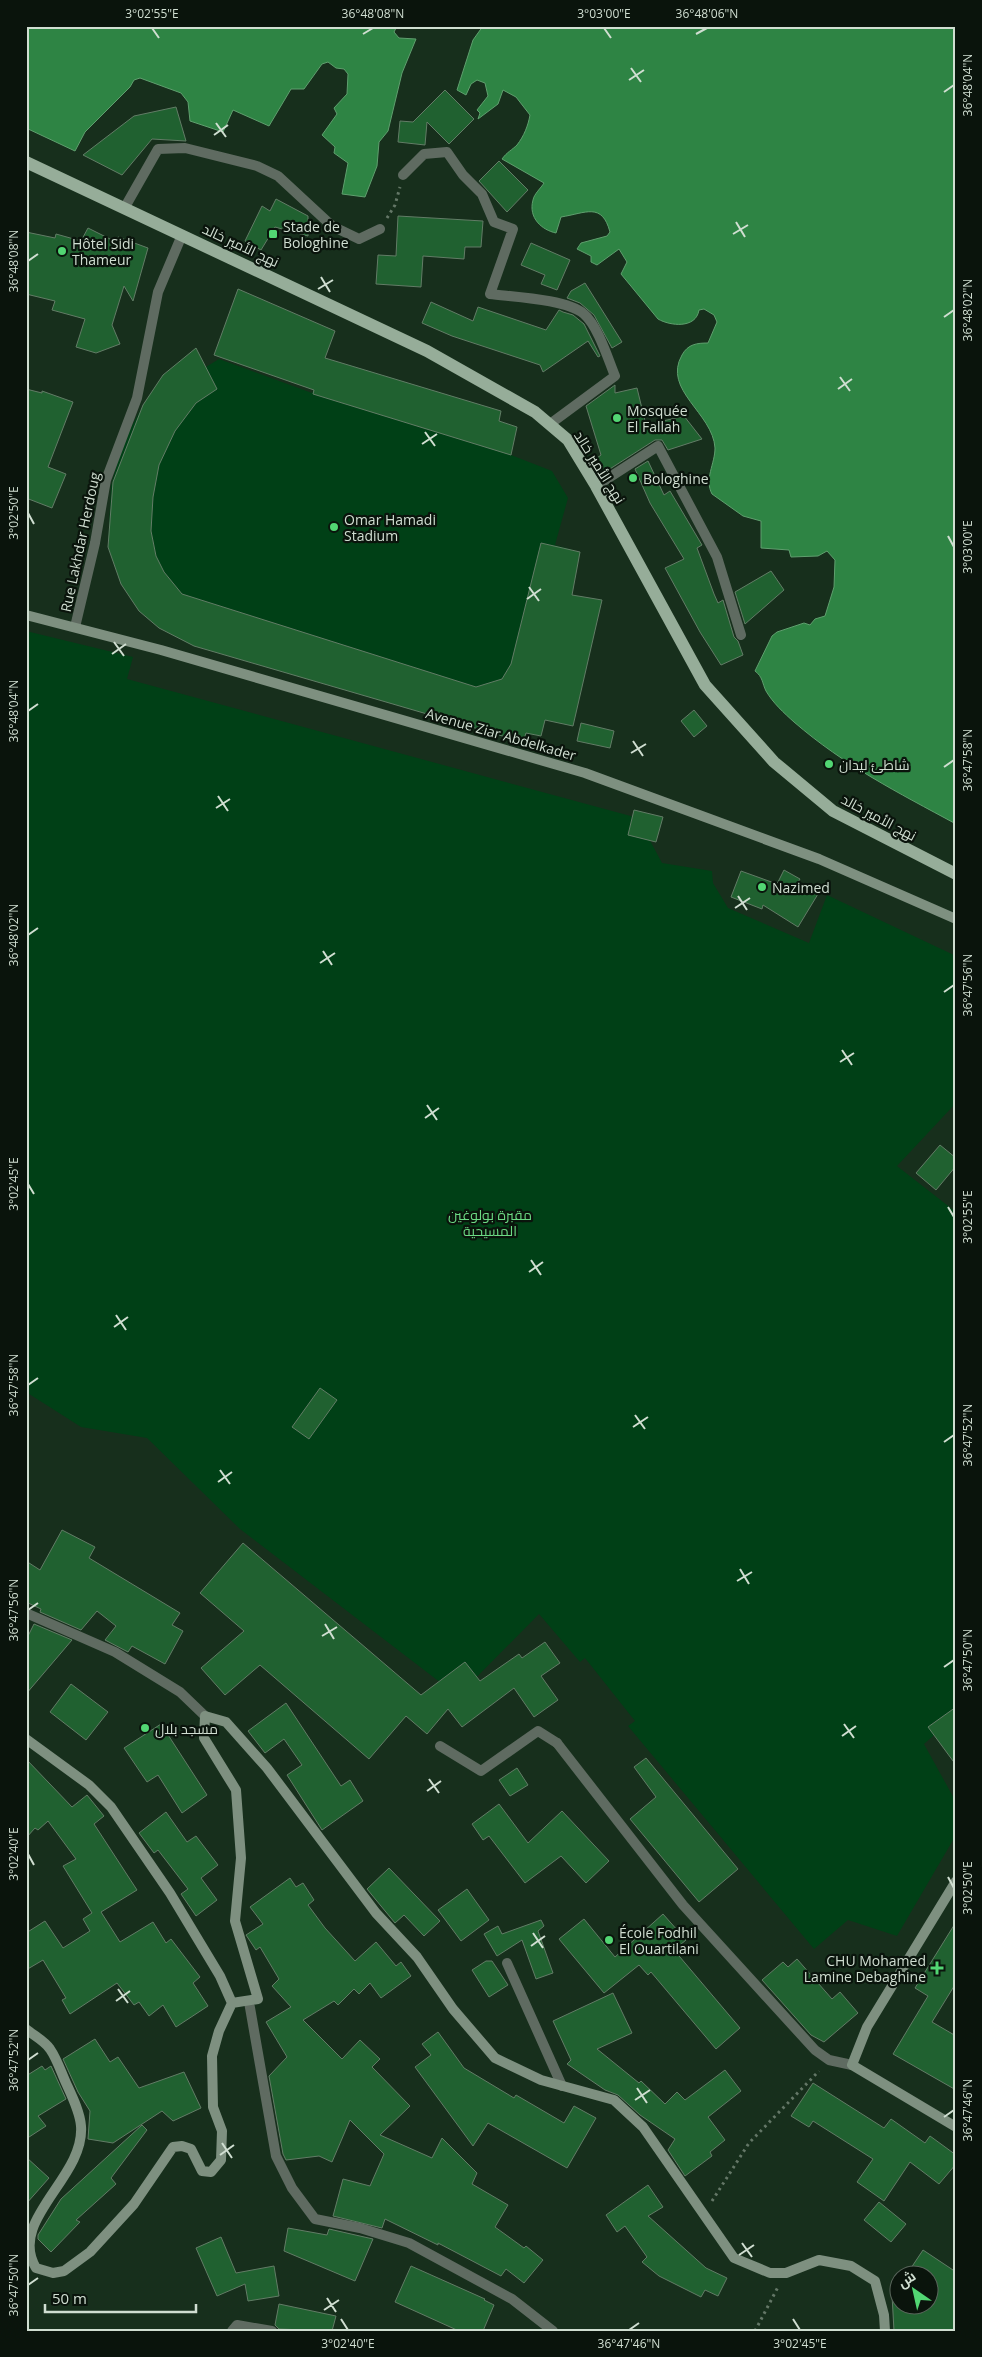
<svg xmlns="http://www.w3.org/2000/svg" width="982" height="2357" viewBox="0 0 982 2357" font-family="'Open Sans',Cairo,sans-serif">
<rect width="100%" height="100%" fill="#172f1c"/>
<path fill="#004016" d="M196,348L206,367L219,359L312,393L323,366L343,373L346,364L501,411L499,421L517,427L511,455L552,471L568,498L555,545L580,552L572,595L602,600L573,726L545,720L541,736L526,734L523,742L194,646L159,628L121,584L108,547L111,486L123,443L143,405L163,375Z
M26,631L133,657L127,679L638,818L662,863L712,871L713,883L728,908L809,943L827,895L956,956V1103L897,1166L956,1212V1716L924,1744L956,1802V1835L897,1936L848,1920L814,1949L628,1726L635,1721L585,1658L580,1662L539,1614L458,1696L240,1529L147,1438L81,1427L26,1392Z"/>
<path fill="#2e8444" stroke="#5f9f6e" d="M26,26H397L394,32L399,38L416,39L402,73L388,131L379,142L377,166L365,197L342,194L348,163L334,153L335,147L322,135L337,114L334,108L347,94L348,74L344,69L336,68L328,62L322,64L304,89H291L269,126L233,110L223,132L190,121L188,102L181,93L140,78L134,80L130,87L85,132L75,151L26,128Z
M483,26H956V824C897,792 845,766 794,722C784,713 773,703 766,691C762,683 763,677 755,671L772,636L777,632L804,623L810,625L815,619L825,616L834,587L835,560L827,551L818,556L791,557L789,550L761,548V521L743,516L712,494C704,479 715,464 715,448C713,413 662,390 682,355C688,344 697,343 708,343L717,322L714,315L704,309L699,310C696,329 670,326 658,319L621,274L627,262L619,249L597,265L591,262V256L577,249L581,243L607,236L610,232C602,202 586,213 561,217L556,233C542,230 528,218 533,200C534,194 541,188 544,183L502,159C507,152 512,150 517,145C524,136 528,126 530,115L516,97L503,90L498,104L478,119L480,113L477,110L488,96L485,83L477,80L471,84L466,95L457,90L473,40Z"/>
<path fill="#206130" stroke="#627c66" d="M445,90L474,119L449,144L427,122L425,145L398,142L400,121L413,122Z
M176,107L186,141L152,139L122,175L83,155L134,116Z
M499,161L528,190L507,212L479,181Z
M276,199L308,216V236L275,227L261,250L245,241L262,206L270,211Z
M398,216L483,221L481,247H465L464,259L423,256L421,287L376,284L378,255L396,256Z
M88,228L116,242L118,237L148,248L133,301L124,286L112,325L120,344L96,353L76,347L85,319L52,310L55,301L26,294V232L55,238L56,234L81,241Z
M531,243L570,260L557,290L541,284L545,275L521,265Z
M585,283L622,342L612,348L594,315L580,303L567,298L571,291Z
M238,289L335,331L325,358L501,411L499,421L517,427L511,455L313,394L314,390L214,355Z
M431,302L473,321L478,307L546,330L559,310L563,312L573,315L584,324L600,356L598,357L588,341L543,372L540,365L452,336L422,323Z
M196,348L217,389L196,403L175,431L159,465L153,497L151,531L156,556L164,572L182,594L476,687L502,679L511,664L541,543L580,552L572,595L602,600L573,726L545,720L541,736L526,733L523,742L194,646L159,628L139,611L121,584L108,547L113,482L143,405L163,375Z
M615,385V393L637,388L646,425L684,416L702,439L668,450L662,440H655L602,474L593,461L601,455L586,406Z
M26,389L42,393V391L73,402L48,467L66,474L52,508L26,498Z
M648,461L664,495L670,491L702,545L697,548L714,594L718,603L723,600L734,637L738,641L743,655L721,665L700,632L665,568L684,559L650,503L635,469Z
M771,571L784,590L745,624L735,592Z
M694,710L707,726L694,737L681,721Z
M581,723L614,731L610,748L577,741Z
M634,810L663,817L656,842L628,835Z
M784,870L800,879L798,882L818,894L798,927L763,905L762,909L731,897L741,871L777,884Z
M940,1145L956,1158V1166L936,1190L916,1173Z
M320,1388L337,1400L309,1439L292,1427Z
M62,1530L95,1547L89,1558L180,1613L172,1625L183,1631L165,1664L132,1646L128,1652L105,1640L116,1626L97,1611L81,1630L40,1612L41,1609L26,1602V1561L40,1570Z
M243,1543L421,1695L465,1662L480,1681L519,1654L522,1658L545,1642L560,1663L541,1676L558,1700L534,1717L514,1688L462,1727L448,1709L427,1734L406,1716L369,1759L260,1665L225,1695L201,1668L244,1631L200,1593Z
M34,1624L72,1640L26,1694V1640Z
M71,1684L108,1712L86,1740L50,1712Z
M286,1703L341,1786L350,1780L363,1801L322,1830L287,1775L302,1765L284,1739L265,1753L248,1731Z
M956,1707V1765L928,1727Z
M161,1724L207,1795L182,1813L158,1775L147,1782L124,1748Z
M646,1758L738,1869L699,1902L630,1819L656,1797L634,1767Z
M26,1759L72,1807L87,1795L104,1816L94,1824L137,1890L101,1912L120,1942L153,1922L166,1943L171,1939L200,1977L193,1983L208,2006L176,2027L163,2005L149,2016L139,2002L134,2005L117,1983L70,2014L62,2000L66,1998L43,1960L26,1970V1933L45,1921L63,1948L90,1931L83,1919L92,1913L63,1866L76,1859L48,1821L38,1830L35,1828L26,1838Z
M517,1768L528,1785L510,1796L499,1780Z
M499,1804L528,1843L562,1811L609,1861L586,1883L561,1856L525,1883L489,1836L483,1840L472,1824Z
M166,1812L187,1842L196,1836L218,1865L201,1878L217,1900L196,1916L181,1894L188,1889L158,1850L154,1853L139,1833Z
M389,1868L440,1921L424,1936L404,1915L395,1923L367,1889Z
M290,1878L296,1887L303,1883L314,1900L308,1905L325,1928L355,1961L376,1942L396,1966L401,1962L411,1976L381,1998L370,1983L359,1994L354,1989L338,2005L334,2001L303,2020L342,2059L360,2040L380,2059L372,2067L410,2106L380,2135L432,2158L442,2138L477,2173L472,2184L508,2205L495,2227L524,2248L526,2246L543,2260L524,2283L506,2269L501,2276L438,2243V2245L385,2219L382,2228L333,2216L343,2179L370,2186L384,2154L350,2120L332,2162L319,2156L286,2160L283,2154L269,2076L287,2057L266,2022L291,2007L272,1986L279,1979L260,1947L256,1950L246,1935L263,1924L250,1907Z
M467,1889L489,1920L461,1941L438,1910Z
M663,1914L686,1940L674,1950L740,2028L716,2049L651,1972L648,1975L639,1965L604,1993L559,1939L584,1919L615,1957Z
M541,1920L544,1926L538,1931L553,1973L536,1979L522,1940L497,1956L484,1934L498,1926L502,1934Z
M956,1922V1983L932,2022L956,2036V2090L893,2054L928,1996L915,1988Z
M797,1959L832,1999L840,1992L858,2013L824,2042L811,2035L762,1980L783,1962L788,1967Z
M486,1961H492L508,1985L489,1997L472,1970Z
M613,1993L632,2033L597,2049L639,2083L641,2081L665,2104L677,2092L685,2100L725,2070L741,2091L708,2117L725,2140L710,2152L712,2156L685,2176L668,2150L675,2139L640,2115L618,2095L605,2090L567,2064L571,2060L553,2021Z
M438,2032L464,2068L514,2098L516,2095L564,2123L574,2106L596,2118L567,2168L488,2123L473,2146L415,2067L431,2055L422,2044Z
M95,2039L110,2062L118,2057L139,2088L184,2072L201,2108L173,2121L162,2111L113,2143L88,2139L90,2111L78,2092L63,2059Z
M42,2066L45,2070L51,2066L66,2099L38,2116L46,2126L26,2139V2076Z
M813,2083L884,2128L891,2119L925,2143L930,2136L956,2155V2164L939,2184L910,2162L884,2201L857,2182L873,2159L813,2121L809,2127L791,2116Z
M142,2125L147,2130L111,2178L116,2184L76,2220L80,2222L51,2252L38,2239V2235L61,2199Z
M26,2157L49,2178L26,2204Z
M648,2185L663,2207L648,2216L706,2268L727,2278L718,2296L705,2290L701,2297L659,2276L642,2262L647,2257L625,2226L617,2232L606,2215Z
M879,2202L906,2224L891,2242L864,2220Z
M288,2228L327,2235L329,2229L373,2239L355,2281L284,2251Z
M221,2237L236,2273L274,2266L279,2296L248,2301L245,2284L217,2296L196,2248Z
M923,2250L956,2272V2331H894L892,2295L900,2285V2304H930V2274H907Z
M411,2266L485,2299L484,2300L494,2305L483,2331H459L395,2302Z
M279,2304L336,2316L332,2331L279,2329L275,2325Z"/>
<g fill="none" stroke-linecap="round" stroke-linejoin="round">
<path stroke="#647767" stroke-width="3" stroke-dasharray="2.5 4" stroke-linecap="butt" d="M387,218L395,205L400,187
M712,2201L749,2143L819,2071
M755,2331L778,2287"/>
<path stroke="#5f6b61" stroke-width="10" d="M440,1746L481,1771L538,1731L557,1743"/>
<path stroke="#5f6b61" stroke-width="10" d="M403,175L424,154L447,152L463,175L482,194L494,222L513,229L490,294C513,297 567,299 584,314C598,326 608,359 615,376L550,424
M125,207L158,149L185,148L257,166L278,176L332,226L359,239L380,229
M596,486L658,446L717,557L741,635
M75,627L95,543L106,480L137,398L158,292L182,235
M26,1613L115,1652L180,1692L205,1716
M557,1743L683,1905L815,2050L829,2060L852,2065
M507,1963L562,2086
M249,2002L276,2156L292,2188L315,2219L360,2228L409,2243L512,2299L553,2331
M232,2331L237,2325L272,2331"/>
<path stroke="#7e9080" stroke-width="10" d="M26,615L161,650L585,773L819,859L956,919
M26,1739L89,1785L111,1807L170,1893L220,1976L232,2003L258,1999L235,1921L241,1858L236,1790L204,1738L205,1716L226,1722L267,1768L376,1913L417,1957L453,2009L495,2058L541,2080L614,2100L643,2127L734,2258L770,2273H786L819,2260L851,2266L875,2281L884,2315L885,2331
M956,1881L867,2027L852,2065L956,2127
M26,2029C33,2035 45,2041 50,2049C57,2059 61,2072 66,2083C72,2096 80,2112 81,2126C85,2178 7,2220 36,2268L53,2273L64,2271L90,2252L134,2204L173,2147L182,2146L191,2149L202,2171L211,2172L221,2160L222,2131L213,2107L212,2056L219,2031L232,2003"/>
<path stroke="#96ad99" stroke-width="12" d="M26,162L427,351L535,412L568,440L596,486L705,685L774,762L833,811L956,874"/>
</g>
<path fill="none" stroke="#d0ded1" stroke-width="2" d="M152,28L159,38M604,28L611,38M363,34L373,28M696,34L707,28M631,68L641,82M629,80L644,70M944,92L954,85M216,123L226,137M214,135L228,125M736,222L745,237M733,234L748,225M28,261L38,254M321,277L330,292M318,289L333,280M944,317L954,310M840,377L850,391M838,389L852,379M425,432L435,446M422,444L437,434M28,513L34,524M948,536L954,547M529,587L539,601M527,599L541,589M114,642L124,656M112,654L126,644M28,711L38,704M633,741L643,756M631,753L646,744M944,767L954,760M218,796L228,811M216,808L230,799M738,896L747,910M735,908L750,898M28,935L38,928M323,951L332,965M320,963L335,953M944,992L954,985M842,1050L852,1065M840,1062L854,1053M427,1105L437,1120M425,1118L439,1108M28,1184L34,1194M948,1207L954,1217M531,1260L541,1275M529,1272L543,1262M116,1315L126,1330M114,1327L128,1317M28,1385L38,1378M635,1415L645,1429M633,1427L648,1417M944,1442L954,1435M220,1470L230,1484M218,1482L232,1472M740,1569L749,1584M737,1581L752,1572M28,1610L38,1603M325,1624L334,1639M322,1636L337,1627M944,1667L954,1660M844,1724L854,1738M842,1736L856,1726M429,1779L439,1793M427,1791L441,1781M28,1854L34,1865M948,1877L954,1888M533,1933L543,1948M531,1946L545,1936M118,1989L128,2003M116,2001L130,1991M28,2060L38,2053M637,2088L647,2103M635,2100L650,2090M944,2117L954,2110M222,2143L232,2158M220,2155L234,2145M742,2243L752,2257M739,2255L754,2245M28,2285L38,2278M327,2298L336,2312M324,2310L339,2300M341,2319L348,2330M793,2319L800,2330M629,2330L639,2323"/>
<g fill="#52d673" stroke="#0a140c" stroke-width="2">
<rect x="268" y="229" width="10" height="10" rx="2.5"/>
<circle cx="62" cy="251" r="5"/>
<circle cx="617" cy="418" r="5"/>
<circle cx="633" cy="478" r="5"/>
<circle cx="334" cy="527" r="5"/>
<circle cx="829" cy="764" r="5"/>
<circle cx="762" cy="887" r="5"/>
<circle cx="145" cy="1728" r="5"/>
<circle cx="609" cy="1940" r="5"/>
<path d="M934.5 1960.5h5v5h5v5h-5v5h-5v-5h-5v-5h5z"/>
</g>
<g text-anchor="middle" dominant-baseline="central" stroke-width="4.5" stroke-linejoin="round" paint-order="stroke">
<g font-size="14" fill="#d0ded1" stroke="#0a140c" text-anchor="start">
<text x="283" y="226">Stade de<tspan x="283" dy="16">Bologhine</tspan></text>
<text x="72" y="243">Hôtel Sidi<tspan x="72" dy="16">Thameur</tspan></text>
<text x="627" y="410">Mosquée<tspan x="627" dy="16">El Fallah</tspan></text>
<text x="643" y="478">Bologhine</text>
<text x="344" y="519">Omar Hamadi<tspan x="344" dy="16">Stadium</tspan></text>
<text x="839" y="764">شاطئ ليدان</text>
<text x="772" y="887">Nazimed</text>
<text x="155" y="1728">مسجد بلال</text>
<text x="619" y="1932">École Fodhil<tspan x="619" dy="16">El Ouartilani</tspan></text>
<text x="926" y="1960" text-anchor="end">CHU Mohamed<tspan x="926" dy="16">Lamine Debaghine</tspan></text>
</g>
<g font-size="14" fill="#d0ded1" stroke="#0a140c">
<text transform="translate(241 245) rotate(25)">نهج الأمير خالد</text>
<text transform="translate(600 467) rotate(58)">نهج الأمير خالد</text>
<text transform="translate(80 542) rotate(-78)">Rue Lakhdar Herdoug</text>
<text transform="translate(501 734) rotate(16)">Avenue Ziar Abdelkader</text>
<text transform="translate(879 817) rotate(28)">نهج الأمير خالد</text>
</g>
<g font-size="14" fill="#6cda84" stroke="#0a140c">
<text x="490" y="1214">مقبرة بولوغين<tspan x="490" dy="16">المسيحية</tspan></text>
</g>
</g>
<rect width="982" height="2357" fill="none" stroke="#0a140c" stroke-width="55"/>
<g transform="translate(914 2290) rotate(326)"><circle r="24" fill="#0a140c" stroke="#59655b"/>
<path d="M0-4L9 19L0 12L-9 19Z" fill="#52d673"/>
<text y="-8" font-size="14" font-weight="bold" text-anchor="middle" fill="#d0ded1">ش</text>
</g>
<path d="M45 2304v8h151v-8" fill="none" stroke="#d0ded1" stroke-width="2.5"/>
<text x="52" y="2304" font-size="15" fill="#d0ded1" stroke="#0a140c" stroke-width="4" paint-order="stroke">50 m</text>
<rect x="28" y="28" width="926" height="2302" fill="none" stroke="#d0ded1" stroke-width="2"/>
<g font-size="12" text-anchor="middle" fill="#d0ded1">
<text x="152" y="18">3°02'55"E</text>
<text x="373" y="18">36°48'08"N</text>
<text x="604" y="18">3°03'00"E</text>
<text x="707" y="18">36°48'06"N</text>
<text transform="translate(968 85) rotate(-90)" y="4">36°48'04"N</text>
<text transform="translate(14 261) rotate(-90)" y="4">36°48'08"N</text>
<text transform="translate(968 310) rotate(-90)" y="4">36°48'02"N</text>
<text transform="translate(14 513) rotate(-90)" y="4">3°02'50"E</text>
<text transform="translate(968 547) rotate(-90)" y="4">3°03'00"E</text>
<text transform="translate(14 711) rotate(-90)" y="4">36°48'04"N</text>
<text transform="translate(968 760) rotate(-90)" y="4">36°47'58"N</text>
<text transform="translate(14 935) rotate(-90)" y="4">36°48'02"N</text>
<text transform="translate(968 985) rotate(-90)" y="4">36°47'56"N</text>
<text transform="translate(14 1184) rotate(-90)" y="4">3°02'45"E</text>
<text transform="translate(968 1217) rotate(-90)" y="4">3°02'55"E</text>
<text transform="translate(14 1385) rotate(-90)" y="4">36°47'58"N</text>
<text transform="translate(968 1435) rotate(-90)" y="4">36°47'52"N</text>
<text transform="translate(14 1610) rotate(-90)" y="4">36°47'56"N</text>
<text transform="translate(968 1660) rotate(-90)" y="4">36°47'50"N</text>
<text transform="translate(14 1854) rotate(-90)" y="4">3°02'40"E</text>
<text transform="translate(968 1888) rotate(-90)" y="4">3°02'50"E</text>
<text transform="translate(14 2060) rotate(-90)" y="4">36°47'52"N</text>
<text transform="translate(968 2110) rotate(-90)" y="4">36°47'46"N</text>
<text transform="translate(14 2285) rotate(-90)" y="4">36°47'50"N</text>
<text x="348" y="2348">3°02'40"E</text>
<text x="629" y="2348">36°47'46"N</text>
<text x="800" y="2348">3°02'45"E</text>
</g>
</svg>
